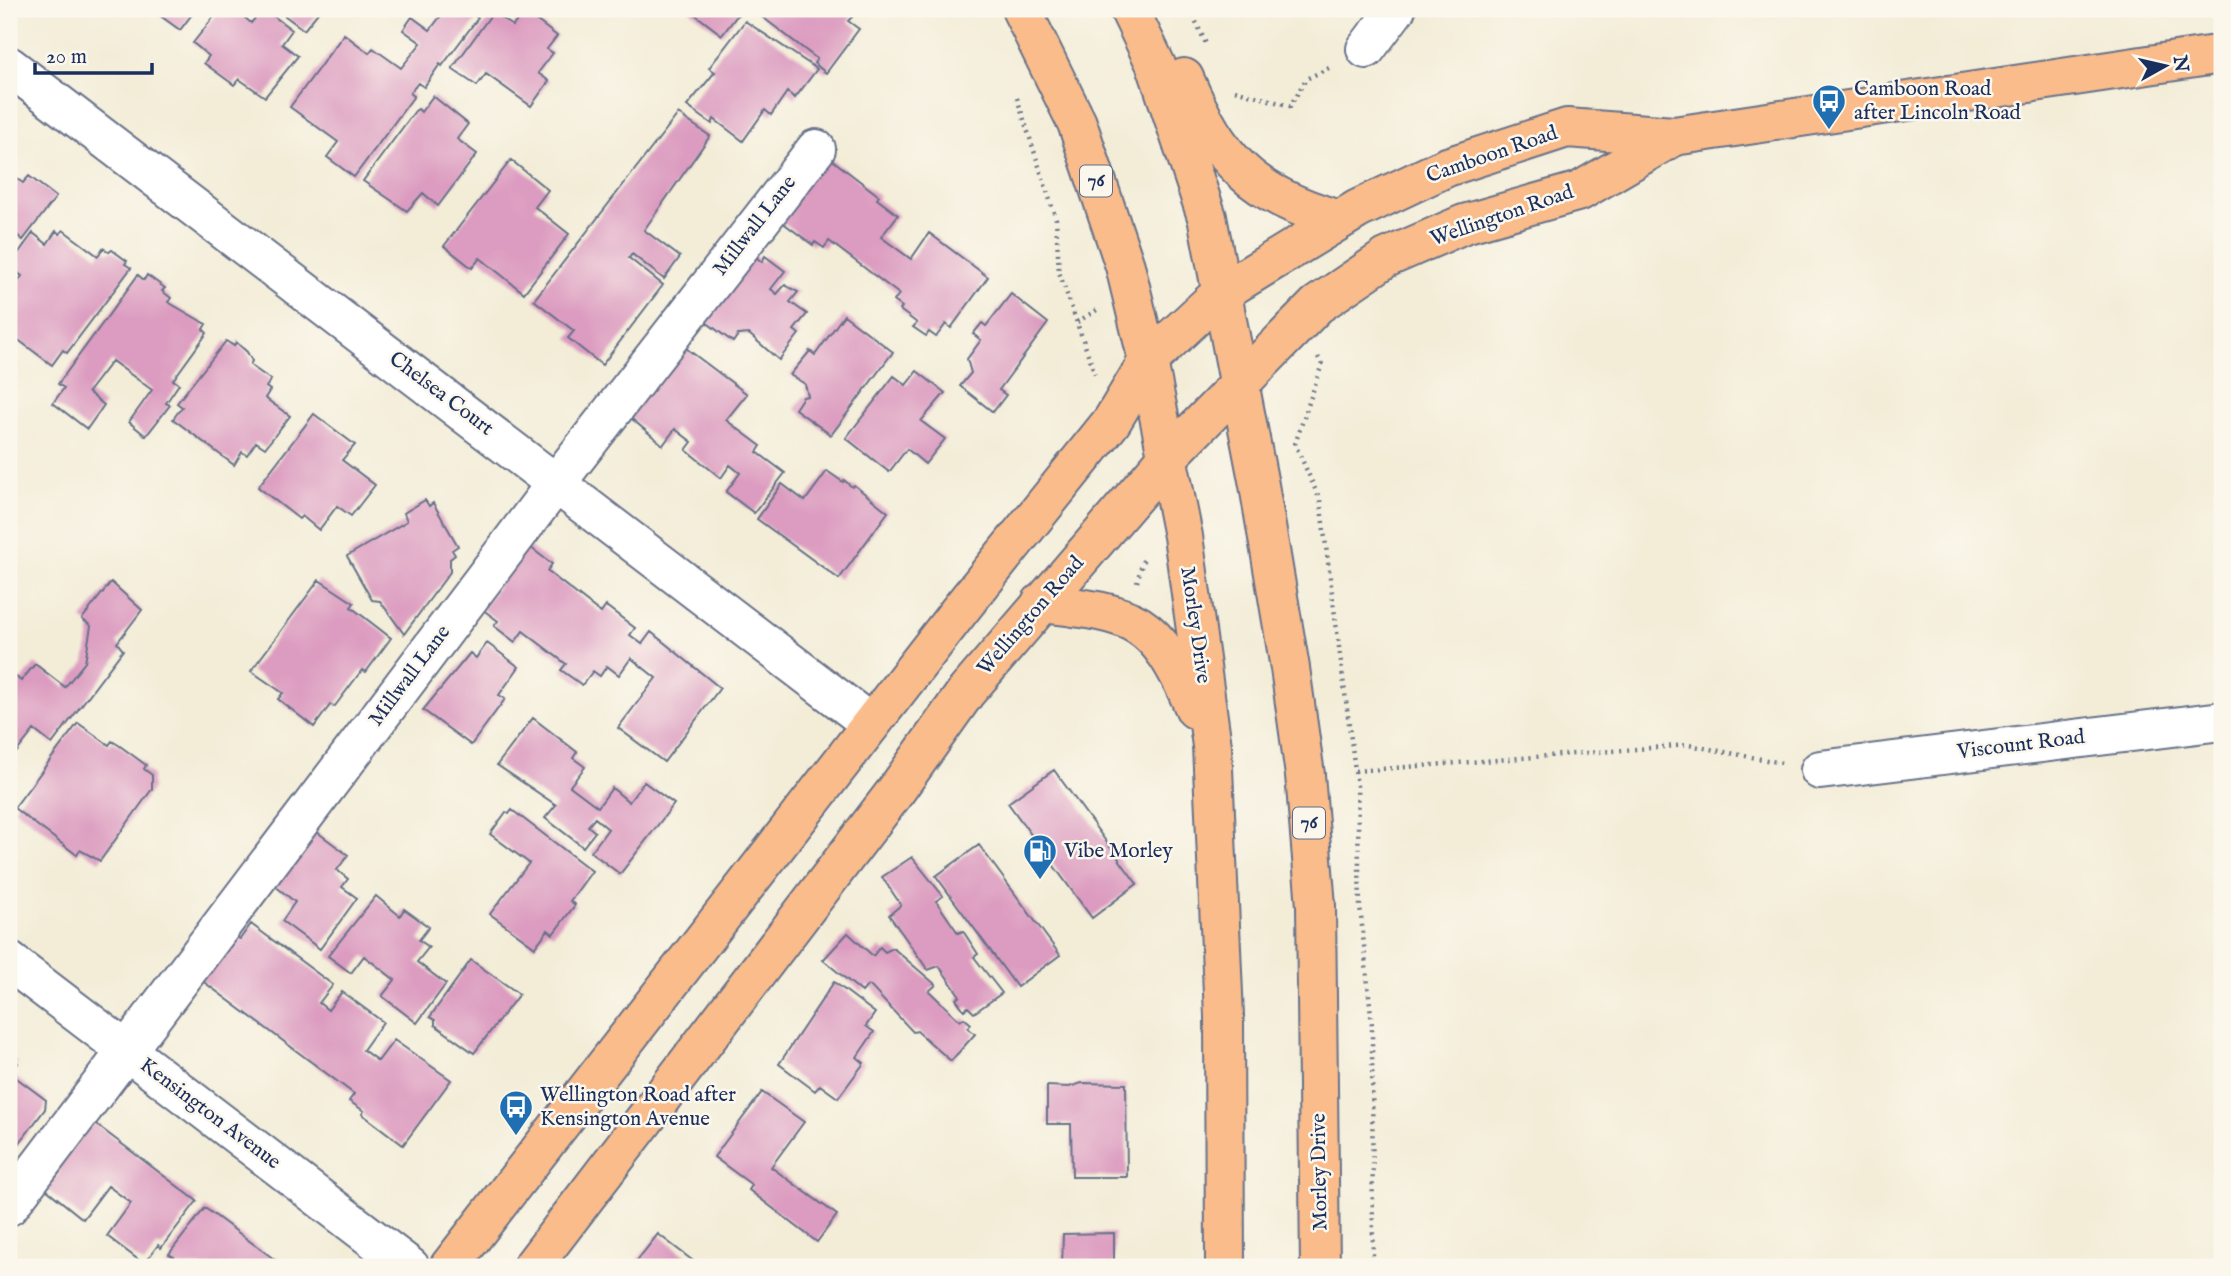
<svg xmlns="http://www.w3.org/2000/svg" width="2231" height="1276" viewBox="0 0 2231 1276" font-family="'IM FELL English',serif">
<rect width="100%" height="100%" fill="#fbf7ec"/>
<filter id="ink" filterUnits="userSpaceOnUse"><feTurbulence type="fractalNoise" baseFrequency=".0143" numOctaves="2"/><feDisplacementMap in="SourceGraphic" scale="14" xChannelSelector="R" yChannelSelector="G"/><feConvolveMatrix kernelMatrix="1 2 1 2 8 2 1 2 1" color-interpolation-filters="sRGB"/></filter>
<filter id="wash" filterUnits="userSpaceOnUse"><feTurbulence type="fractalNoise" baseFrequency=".00686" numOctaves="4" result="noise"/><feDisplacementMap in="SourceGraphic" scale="28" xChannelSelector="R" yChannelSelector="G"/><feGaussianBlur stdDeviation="1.57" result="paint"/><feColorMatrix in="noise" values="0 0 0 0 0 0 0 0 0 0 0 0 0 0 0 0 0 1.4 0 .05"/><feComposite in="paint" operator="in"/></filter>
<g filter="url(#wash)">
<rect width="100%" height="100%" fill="#f3edd8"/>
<g id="blocks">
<path fill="#dc9bc0" d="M151,9H196L180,30Z
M220,9H235L251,23L259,14L252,9H264L292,30L282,44L298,56L265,97L239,79L234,85L204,63L209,56L193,43Z
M276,9H321L304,30Z
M446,9H481L475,16L478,18L442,66L440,64L424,87L418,83L410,93L414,96L354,177L327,157L338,142L290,107L344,34L369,53L373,48L401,68L421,43L403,30L412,17L430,30Z
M688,9H742L722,35Z
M752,9H844L853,16L848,21L859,29L826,73L814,63L817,59Z
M524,11L557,36L547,49L553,53L538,73L549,81L531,106L486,74L477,86L452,69L493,12L513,26Z
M745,21L817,69L795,98L787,92L771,115L765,110L743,141L714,119L712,124L687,106L715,72L709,68Z
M433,96L468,124L457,139L477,154L438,206L423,193L407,211L363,181L415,111L418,109L421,112Z
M678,114L710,136L644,230L680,257L664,279L632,254L629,258L663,285L602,365L568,338L574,331L534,300Z
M826,155L879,196L877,199L898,215L881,237L911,259L929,233L988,277L951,328L946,324L936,337L929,332L926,336L913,327L917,323L900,310L902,307L894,301L899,294L829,241L824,248L815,242L813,245L778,219Z
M511,160L548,190L535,207L569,234L524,293L480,258L472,268L444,246Z
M10,174L23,183L29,176L56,197L23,240L18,236L9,249Z
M63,230L98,256L103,248L109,252L112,250L127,261L125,264L131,268L67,353L63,350L52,365L9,333V294L22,276L9,266L33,233L47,244L56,231L60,234Z
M752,254L762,262L765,256L785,271L771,289L777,294L785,285L798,292L790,302L807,314L794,330L799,334L779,360L749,334L738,335L733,342L702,319Z
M138,275L144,280L147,275L165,288L162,291L171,298L168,302L206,324L203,329L207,333L173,380L179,384L166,403L170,405L146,436L129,422L152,390L112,361L88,392L104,405L87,429L53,403L64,388L58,384Z
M1011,294L1048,323L999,390L1006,395L993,412L960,386L971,373L967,359L981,340L973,334L982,323L986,326Z
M844,315L893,352L831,435L795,409L803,397L808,396L805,384L790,375L810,351L815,355Z
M226,341L234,346L236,342L247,352L252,361L250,365L271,380L266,387L270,390L265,398L290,416L265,448L256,442L247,455L242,452L234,465L173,419L182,407L177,403Z
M679,343L747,394L726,420L761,446L757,452L785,473L754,513L726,492L740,473L730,465L721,478L686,450L692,442L675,429L663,445L626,414Z
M917,371L945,393L921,421L945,439L925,464L907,449L889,472L846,438L894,376L906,385Z
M314,414L355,445L342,460L375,485L351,516L337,506L319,530L302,516L299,519L258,487Z
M827,471L843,482L844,480L852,487L854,485L888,512L839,579L757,519L782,484L805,501Z
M425,500L429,506L433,503L458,546L452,550L455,555L450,559V572L404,634L380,601L372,600L347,556L407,521L404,513Z
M526,544L552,564L547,571L601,613L606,606L635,628L630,635L642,644L651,632L720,688L664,762L618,728L656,678L631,658L619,675L607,666L600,676L593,671L582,685L561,670L566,664L523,631L515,642L494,626L498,621L482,609Z
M319,580L354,603L351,607L391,638L366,672L362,670L335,706L330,705L314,727L278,699L283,693L251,671Z
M111,582L142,610L117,643L123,650L52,744L34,730L11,759L9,757V671L21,681L35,664L65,687L85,662L91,626L82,619Z
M487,643L519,667L499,695L505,699L471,745L423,710L470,653L476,658Z
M533,718L577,752L573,758L585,767L570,786L598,807L612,788L629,802L644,782L674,804L620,874L591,852L608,829L595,818L588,826L595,832L583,847L545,818L556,805L497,765Z
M78,723L109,745L112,741L120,746L146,765L144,769L152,775V789L100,861L80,850L77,855L14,808Z
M1054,770L1137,884L1092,918L1008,803Z
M512,810L592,871L570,901L575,905L553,934L548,930L535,947L490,914L529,863L490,834L506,812L509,814Z
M313,829L348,855L337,870L348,879L342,887L357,898L320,949L282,921L295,902L274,885Z
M979,845L1060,955L1017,987L936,876Z
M912,857L943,896L936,901L958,933L963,931L978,954L974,957L1002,993L974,1013L968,1007L964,1010L956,999L960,996L939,966L928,970L889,915L901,905L882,877Z
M376,896L400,916L404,909L429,927L419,940L429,947L417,962L446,984L417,1023L382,996L395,980L364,956L351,973L328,956Z
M251,924L333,985L319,1003L328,1010L342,992L383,1022L363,1050L378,1061L394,1040L451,1080L403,1145L362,1114L364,1111L349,1101L354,1094L200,979L232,935L240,939Z
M848,933L873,956L880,947L885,952L893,948L936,985L929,991L960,1021L964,1018L971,1024L968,1028L975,1034L951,1061L917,1031L913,1032L871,987L868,985L862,992L823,960Z
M471,960L519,994L474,1053L435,1025V1020L430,1017Z
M834,982L875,1013L866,1026L874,1032L857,1057L864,1063L838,1098L820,1085L815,1091L779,1064Z
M9,1055L18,1063L10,1073L46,1100L45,1109L9,1157Z
M1082,1083L1126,1084L1127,1177H1072L1071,1124H1047V1086L1069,1087Z
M762,1092L804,1122L771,1167L837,1215L817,1242L749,1190L752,1185L714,1157Z
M93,1122L197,1201L161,1248L158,1245L144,1264L107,1236L131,1203L108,1186L83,1219L46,1189L60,1172L56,1169Z
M205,1208L278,1262L285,1267H166L174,1257L169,1254Z
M1114,1233V1267H1062L1063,1234Z
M658,1234L701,1267H632Z"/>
</g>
</g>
<g filter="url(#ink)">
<use href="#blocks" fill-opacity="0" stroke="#677289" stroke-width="2"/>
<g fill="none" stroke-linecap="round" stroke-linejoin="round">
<g stroke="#677289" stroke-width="42">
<path id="minor" d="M1366,49L1396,9
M9,66L871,724
M1820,770L2222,721
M9,961L410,1267
M9,1206L557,482L816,149"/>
</g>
<g stroke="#677289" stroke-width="42">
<path id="major" d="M449,1267L963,606L1112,421L1148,361L1222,292L1358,209L1447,167L1567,128L1674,136L2222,54
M532,1267L895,792L966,692L1167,458L1317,305L1386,258L1464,224L1580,191L1674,136"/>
</g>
<g stroke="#677289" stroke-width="42">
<path id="highway" d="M1021,9L1077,123L1125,266L1148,361L1183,536L1212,746L1224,1016L1225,1267
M1129,9L1156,65L1207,217L1259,485L1290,668L1305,775L1316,906L1320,1267
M1184,78C1219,161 1251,194 1339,220
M1041,603C1136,614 1155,617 1195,709"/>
</g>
<path stroke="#677289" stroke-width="4.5" stroke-dasharray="2 5" stroke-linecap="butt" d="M1190,9L1207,46
M1235,90L1290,106L1306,79L1331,67
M1017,98L1056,219L1059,272L1095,374
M1077,322L1097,310
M1318,357L1322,364L1295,444L1320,500L1357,786L1360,906L1372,1025L1373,1267
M1137,582L1144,557
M1355,771L1689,745L1782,763"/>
<use href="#minor" stroke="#fff" stroke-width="38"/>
<use href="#major" stroke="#fabc8b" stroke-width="38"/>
<use href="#highway" stroke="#fabc8b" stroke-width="38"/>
</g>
</g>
<defs>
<g id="bus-pin" transform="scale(1.75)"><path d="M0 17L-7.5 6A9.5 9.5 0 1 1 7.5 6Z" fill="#1f6fb2" stroke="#fbf7ec"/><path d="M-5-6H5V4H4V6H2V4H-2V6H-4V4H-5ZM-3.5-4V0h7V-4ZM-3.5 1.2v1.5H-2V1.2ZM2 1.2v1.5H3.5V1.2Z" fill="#fff"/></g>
<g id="fuel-pin" transform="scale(1.75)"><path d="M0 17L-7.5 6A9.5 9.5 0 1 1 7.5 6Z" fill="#1f6fb2" stroke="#fbf7ec"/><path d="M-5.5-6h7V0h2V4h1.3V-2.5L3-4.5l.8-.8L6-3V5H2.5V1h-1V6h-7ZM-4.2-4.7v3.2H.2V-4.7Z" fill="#fff"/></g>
</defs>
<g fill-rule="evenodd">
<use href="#bus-pin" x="1829" y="101"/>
<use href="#fuel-pin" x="1040" y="851"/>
<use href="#bus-pin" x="516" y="1107"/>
</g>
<g text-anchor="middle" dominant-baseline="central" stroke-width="5" stroke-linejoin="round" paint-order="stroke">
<g fill="#fbf7ec" stroke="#5e6b89" stroke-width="2">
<rect x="1080" y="165.5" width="32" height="31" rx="5"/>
<rect x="1293" y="807.5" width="32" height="31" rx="5"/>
</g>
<g font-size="19" font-weight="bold" fill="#1b2f5e">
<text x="1096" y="181">76</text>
<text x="1309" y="823">76</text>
</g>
<g font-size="21" fill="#1b2f5e" stroke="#fbf7ec" text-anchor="start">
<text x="1854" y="89">Camboon Road<tspan x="1854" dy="24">after Lincoln Road</tspan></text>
<text x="1064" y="851">Vibe Morley</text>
<text x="540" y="1095">Wellington Road after<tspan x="540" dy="24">Kensington Avenue</tspan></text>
</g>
<g font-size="21" fill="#1b2f5e" stroke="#fbf7ec">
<text transform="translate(1492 155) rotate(-19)">Camboon Road</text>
<text transform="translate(1502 216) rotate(-19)">Wellington Road</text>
<text transform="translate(755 226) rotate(-52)">Millwall Lane</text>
<text transform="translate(441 394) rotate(37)">Chelsea Court</text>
<text transform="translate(1031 616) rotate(-49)">Wellington Road</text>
<text transform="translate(1195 625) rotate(82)">Morley Drive</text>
<text transform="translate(410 676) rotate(-53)">Millwall Lane</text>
<text transform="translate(2021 745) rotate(-7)">Viscount Road</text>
<text transform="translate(210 1114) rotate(37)">Kensington Avenue</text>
<text transform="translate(1320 1172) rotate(-91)">Morley Drive</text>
</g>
</g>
<rect width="2231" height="1276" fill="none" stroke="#fbf7ec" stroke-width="35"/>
<g transform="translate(2165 66) rotate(82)" stroke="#fbf7ec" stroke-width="5" paint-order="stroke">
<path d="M0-5L12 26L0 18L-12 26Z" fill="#1b2f5e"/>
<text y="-10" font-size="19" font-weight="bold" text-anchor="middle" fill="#1b2f5e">N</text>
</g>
<path d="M35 63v10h117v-10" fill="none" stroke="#1b2f5e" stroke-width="3.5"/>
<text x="46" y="63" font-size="21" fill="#1b2f5e" stroke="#fbf7ec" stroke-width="5" paint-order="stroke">20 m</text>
</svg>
